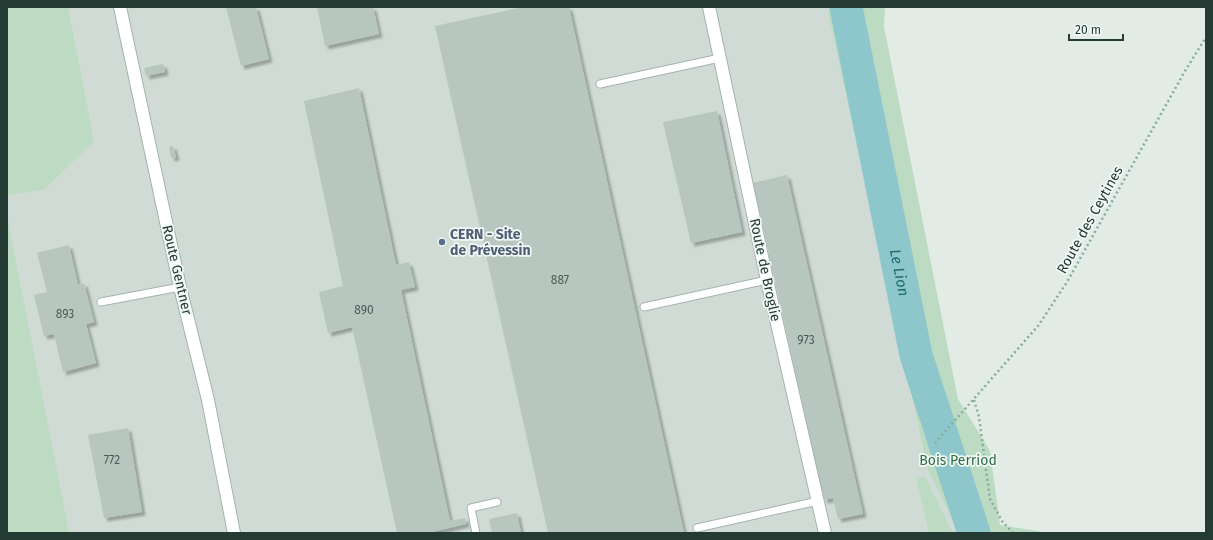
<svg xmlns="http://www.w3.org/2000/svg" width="1213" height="540" viewBox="0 0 1213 540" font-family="'Fira Sans',sans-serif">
<defs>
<filter id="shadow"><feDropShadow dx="3.5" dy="3.5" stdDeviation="1" flood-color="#0004"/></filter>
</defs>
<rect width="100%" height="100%" fill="#e2ebe6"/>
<path fill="#d0dbd5" d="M7,7H829L828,14L928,471L959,533H7Z"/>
<path fill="#bcdbc2" d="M7,7H68L94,141L44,190L7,195Z
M829,7H885L884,27L958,399L990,451L1000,525L1049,533H959L928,471L828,14Z
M7,216L69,532L67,533H7Z
M916,477H925L953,533H929Z"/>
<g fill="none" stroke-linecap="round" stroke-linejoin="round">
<path stroke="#8dc7cc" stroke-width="33" id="s1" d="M846,7L916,355L974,533"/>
</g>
<path fill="#b7c6bf" filter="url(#shadow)" d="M226,7H256L269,59L241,66Z
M317,7H373L379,34L325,46Z
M523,7H569L684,533H548L435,26Z
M163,64L165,72L146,76L144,68Z
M359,88L396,265L409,262L415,287L401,290L450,521L465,518L466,524L427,533H397L352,327L328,333L319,292L343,286L304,101Z
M717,111L742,232L691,243L663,122Z
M173,146L176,157L171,158L169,147Z
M787,175L863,514L838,519L833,498L824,500L753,183Z
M69,245L78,285L84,283L94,322L86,324L96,363L63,372L54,334L44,336L34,295L47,292L37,253Z
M128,428L142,512L104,518L88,435Z
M517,513L521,533H492L489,519Z"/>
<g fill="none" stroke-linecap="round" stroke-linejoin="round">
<g stroke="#a5b3ad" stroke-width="9">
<path id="lane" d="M600,84L720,58
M101,302L180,287
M644,307L767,280
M697,528L818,501
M476,533L471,508L497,502"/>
</g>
<g stroke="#a5b3ad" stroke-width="14">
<path id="street" d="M120,7L180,287L208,400L234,533
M709,7L767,280L825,533"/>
</g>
<path stroke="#84ad9d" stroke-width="2.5" stroke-dasharray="2 3" stroke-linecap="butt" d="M974,400L979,417L990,499L1002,521L1013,533
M935,443L1038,326L1067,282L1185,71L1206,37"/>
<use href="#lane" stroke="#fff" stroke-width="7"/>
<use href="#street" stroke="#fff" stroke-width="12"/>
</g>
<circle fill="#5c6f8a" stroke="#f2f8f5" stroke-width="1.5" cx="442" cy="242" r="4"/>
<g text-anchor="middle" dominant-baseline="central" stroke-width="3.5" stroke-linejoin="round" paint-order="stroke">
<g font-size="12" fill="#485e56">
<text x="560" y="280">887</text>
<text x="364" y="310">890</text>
<text x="65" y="314">893</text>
<text x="806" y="340">973</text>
<text x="112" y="460">772</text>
</g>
<g font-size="14" fill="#233b33" stroke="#f2f8f5">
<text transform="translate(1090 220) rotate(-61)">Route des Ceytines</text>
<text transform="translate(177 270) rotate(77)">Route Gentner</text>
<text transform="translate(765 270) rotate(78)">Route de Broglie</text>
</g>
<g font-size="14" font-weight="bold" fill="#4e5e75" stroke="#f2f8f5" text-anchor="start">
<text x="450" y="234">CERN - Site<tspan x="450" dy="16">de Prévessin</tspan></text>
</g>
<g font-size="14" fill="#306f44" stroke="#f2f8f5">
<text x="958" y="460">Bois Perriod</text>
</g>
<g font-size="15" font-style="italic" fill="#216b73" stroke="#f2f8f5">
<text stroke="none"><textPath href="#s1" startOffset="271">Le Lion</textPath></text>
</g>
</g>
<rect width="1213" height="540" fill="none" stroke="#233b33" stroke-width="16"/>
<path d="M1069 34v6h54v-6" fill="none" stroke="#233b33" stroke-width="2"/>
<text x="1075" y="34" font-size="12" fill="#233b33" stroke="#f2f8f5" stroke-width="3" paint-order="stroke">20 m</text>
</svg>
